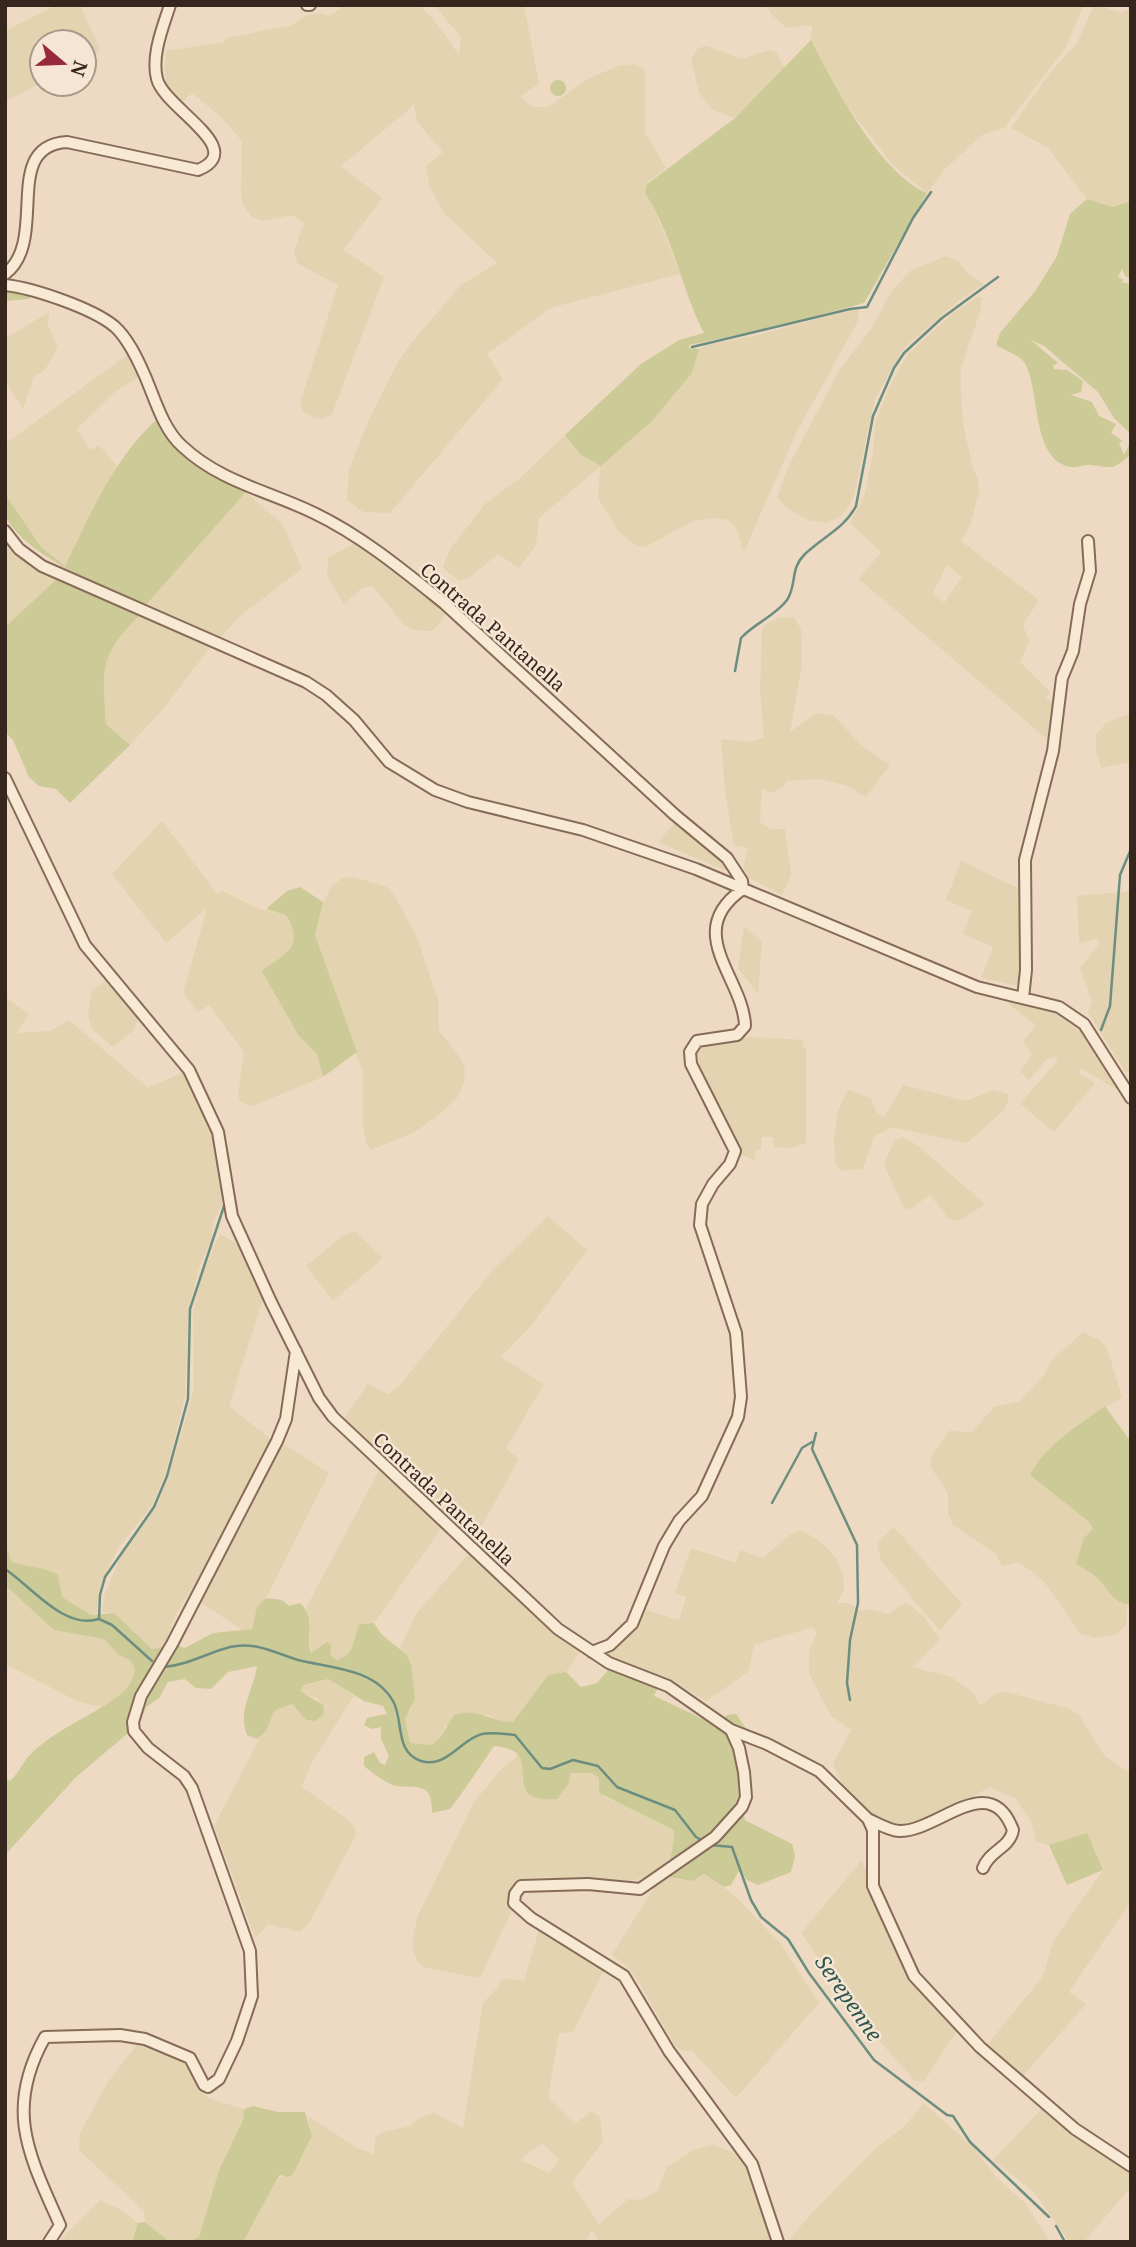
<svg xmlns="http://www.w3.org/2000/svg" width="1136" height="2247" viewBox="0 0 1136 2247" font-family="'Noto Serif',serif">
<rect width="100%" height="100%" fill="#eedac2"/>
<path fill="#e3d3b0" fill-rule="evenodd" d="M57,5H80L100,50L84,59V42H42V82L5,102V31Z
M344,5H419L434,20L459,55L461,37L434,5H524L539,83L520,97L534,107H548L589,78L619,66L634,64L645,70V133L666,168L646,184L645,193L653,205L680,274L550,308L487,354L503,379L390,513L363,512L347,500L349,469L367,424L395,367L412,342L460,286L497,263L444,213L430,188L426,166L443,152L417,122L414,105L341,166L382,198L343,250L384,277L332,414L323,419L313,418L303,411L300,403L338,285L297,263L294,252L304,223L292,215L261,221L251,216L243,205L241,193L242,141L221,117L192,93L180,104L166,84L165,67L166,51L225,42V38L292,25L305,16L318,13L330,16Z
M765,5H1084L1066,47L1004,128L982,135L946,168L927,193L893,165L836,92L811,40L812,25L787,28L774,17Z
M1094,5L1121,12L1131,9V201L1114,207L1087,199L1047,147L1011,128L1049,74L1077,43Z
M707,46L741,59L769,50L776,52L785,69L734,118L713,110L699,93L691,59L698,48Z
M946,256L957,260L967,273L984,284L957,302L903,349L875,399L854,495L848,508L838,518L826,523L808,520L787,508L777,497L789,465L840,369L872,328L891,292L910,271Z
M977,297L982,298L980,312L961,368V394L963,424L973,469L978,479L979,492L970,525L961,541L1039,600L1023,625L1029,642L1020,662L1050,692L1046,698L1055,705L1053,744L859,579L881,552L850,523L865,493L873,451L875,425L888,389L908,354L953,313ZM947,565L962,577L944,603L933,593Z
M854,309L859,311L857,323L796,433L744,552L736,527L728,520L715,518L693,521L645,547L637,546L619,532L598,498L600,467L539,518L536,545L519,568L498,554L469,578L459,581L445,570L443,566L450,549L485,504L519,479L565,435L580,454L601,466L652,421L692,373L699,349L706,345L754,336Z
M49,312L48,325L58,347L45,370L34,377L23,409L5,380V339Z
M130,353L142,375L115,392L77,429L90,450L99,445L117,466L65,566L41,547L5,494V444Z
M246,492L283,525L302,569L241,615L219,639L145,606Z
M5,534L59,577L5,627Z
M355,543L365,547L446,608L443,619L432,631L413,630L404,625L373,586L362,588L344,604L327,576L328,558Z
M142,613L212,645L164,708L130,745L106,724L102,675L107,655L122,632Z
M794,617L801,629L802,664L790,732L816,713L833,715L862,746L890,765L866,797L848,786L820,779L787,781L782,788L770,793L762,788L760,822L770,829H785L791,875L782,895L750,878L743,868L748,848L734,845L725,791L721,739L750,742L764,738L760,690L762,632L764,625L778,618Z
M1125,715L1131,716V762L1101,768L1096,752V735L1106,723Z
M677,820L729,863L736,875L658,842Z
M162,821L217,894L223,891L257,908L286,915L295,934L293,945L286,954L299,1036L317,1054L323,1077L252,1106L240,1102L238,1094L244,1052L209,1005L198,1012L183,993L207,908L166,943L112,874Z
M961,861L1022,890V987L981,978L993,947L963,934L972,911L946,900Z
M354,877L387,887L394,895L417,937L438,1000L439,1031L461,1059L465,1069L464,1083L457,1098L440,1114L413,1133L371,1150L366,1142L363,1125V1073L315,935L316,920L330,888L342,878Z
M1131,891V1071L1126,1073L1088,1012L1092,1002L1080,968L1100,943L1097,939L1079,943L1077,896Z
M744,926L762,942L758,994L738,968Z
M108,979L141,1013L132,1032L113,1047L92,1029L88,1015L92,991Z
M5,997L29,1014L16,1033L50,1031L69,1020L148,1088L188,1070L215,1131L227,1195L213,1223L211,1241L201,1262L189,1306L185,1396L168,1466L152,1505L118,1548L101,1585L97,1613L91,1615L62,1597L52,1571L32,1569L12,1562L5,1544Z
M1006,997L1058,1008L1082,1026L1123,1093L1082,1069L1079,1073L1095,1083L1054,1132L1020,1104L1057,1061V1057L1047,1059L1029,1080L1020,1072L1032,1055L1023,1041L1036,1025L1010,1005Z
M748,1037L803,1040L802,1047L806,1048V1143L792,1148L774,1147L773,1137H762L761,1150H755V1160L739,1154L694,1057L696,1044Z
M903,1085L966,1101L993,1090L1008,1094V1101L1004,1110L967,1143L891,1127L874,1137L863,1169L841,1171L835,1163L834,1137L838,1110L848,1090L871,1098L877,1114L884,1117Z
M902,1137L917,1145L985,1204L959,1221L949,1219L930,1195L909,1210L903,1206L884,1164L894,1141Z
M548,1216L587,1250L532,1325L501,1357L544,1384L506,1448L519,1459L473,1541L343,1420L368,1384L388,1394L399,1386L491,1272Z
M355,1231L383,1258L333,1301L306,1266L344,1235Z
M220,1234L241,1246L265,1293L229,1406L273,1441L212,1556L175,1616L163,1649H152L114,1613L102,1612L105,1593L121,1556L159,1502L179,1442L194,1389L193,1312L203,1272Z
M1083,1332L1101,1341L1107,1348L1122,1397L1082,1423L1035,1464L1030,1474L1088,1521L1093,1529L1076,1564L1099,1579L1114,1598L1127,1605L1126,1625L1115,1635L1096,1638L1081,1634L1045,1583L1034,1573L1018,1562L1002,1566L996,1554L953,1525L948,1513V1493L930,1466L931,1457L949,1431L972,1432L994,1407L1020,1401L1043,1376L1053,1359Z
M279,1441L329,1473L266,1598L257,1607L252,1629L242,1630L199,1601Z
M382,1465L445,1523L374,1623L365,1622L356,1632L353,1648L347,1657L337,1660L318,1650L311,1653L306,1608Z
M894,1527L962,1604L940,1631L881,1561L877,1543Z
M801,1530L821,1542L836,1558L843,1574L844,1589L837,1603H848L861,1611L871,1609L888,1614L906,1602L924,1617L940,1640L912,1667L951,1677L974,1693L980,1706L995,1694L1007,1692L1070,1709L1079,1715L1104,1755L1131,1774V1901L1069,1992L1086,2004L1022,2077L987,2045L1043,1976L1054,1940L1103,1870L1087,1833L1049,1845L1036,1842L1031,1821L1015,1798L989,1787L957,1807L916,1821L894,1825L871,1813L844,1788L833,1764L851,1730L831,1716L809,1673V1651L817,1633L813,1627L754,1645L749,1671L707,1701L678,1684L600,1653L643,1609L679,1620L686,1597L675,1593L691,1548L736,1563L740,1550L763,1558L791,1534Z
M471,1551L582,1649L566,1672L548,1675L513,1722H500L488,1714L446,1725L440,1738L432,1745L410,1743L405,1719L412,1708L411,1665L400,1648L416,1614Z
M5,1585L54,1630L105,1639L119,1655L131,1661L135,1669L132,1682L124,1693L101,1707L79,1702L5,1664Z
M328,1679L354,1696L312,1762L302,1787L346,1818L355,1827L356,1835L308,1925L299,1932L269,1924L255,1938L214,1826L274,1711L292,1704L306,1720L315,1721L324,1714L318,1699L300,1692L304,1686Z
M519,1755L524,1763L522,1781L525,1791L570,1773H592L599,1778V1793L607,1799L630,1806L674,1830L675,1843L669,1864L648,1877L616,1884L545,1877L517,1879L512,1887L514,1906L480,1978L427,1968L418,1963L413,1951V1937L418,1915L474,1802L502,1768Z
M862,1860L887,1929L958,2029L924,2081H915L868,2028L801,1933Z
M704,1874L733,1894L780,1943L819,2003L736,2098L692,2051L680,2050L674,2044L638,1981L626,1965L612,1955L655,1886L669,1877L680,1880Z
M540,1926L606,1966L573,2032L559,2033L548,2097L575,2124L591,2111L600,2117L603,2141L572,2183L599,2224L628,2199L642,2200L658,2190L666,2168L695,2149L713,2145L742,2156L750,2167L774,2242H599L592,2229L586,2242H243L276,2181L297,2166L308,2145L312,2136L308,2116L359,2149L374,2154L375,2138L383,2132L411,2126L420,2117L434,2113L463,2128L483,2003L499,1986L500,1980L506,1978L524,1981ZM542,2143L559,2159L550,2173L520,2160Z
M141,2039L185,2056L197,2085L208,2098L244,2109L243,2120L219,2170L199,2237L187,2242H170L145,2222L144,2211L79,2150L80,2133L106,2085Z
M924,2103L974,2148L996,2177L1025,2203L1050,2242H788L807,2218L878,2146L903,2128Z
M1045,2105L1131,2169V2187L1084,2242H1069L1034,2192L993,2160Z
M100,2200L123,2211L138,2223L132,2242H58Z"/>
<path fill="#ccca96" d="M811,40C833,84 880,174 927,193L864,303L771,328L689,345V348L699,349L692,373L652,421L601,466L580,454L565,435L641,364L679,340L704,333C681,289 673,235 645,193L646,185L735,118Z
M550 88a8 8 0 1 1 16 0a8 8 0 1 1-16 0Z
M1087,199L1113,207L1131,201V278L1126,277L1122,269L1118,277L1124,280L1121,282L1131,284V434L1114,418L1098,392L1044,346L1031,340L1058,363L1053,366L1054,369L1067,370L1083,381L1081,392L1071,395L1092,402L1099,416L1116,424L1111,433L1123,441L1119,443L1124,455L1131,441V454C1114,470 1114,468 1092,465C1085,464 1078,468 1071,467C1030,461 1041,387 1024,362C1019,355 1004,350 996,345L1000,333L1036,290L1057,256L1070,214Z
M5,290L29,295V299L5,301Z
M157,419C178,451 213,473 246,492L145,606C108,588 22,555 6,516C4,510 5,500 5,494L41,547L65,566C91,514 113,459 157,419Z
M59,577L142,613C99,654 102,668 106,724L130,745L70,803L56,789L39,786L29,777L13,740L5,732V627Z
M300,887L323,902L315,935L357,1052L323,1077L317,1054L299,1036L262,971C287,953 305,946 286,915L266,909L287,891Z
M1105,1406L1131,1442V1605C1115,1604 1109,1591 1100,1581C1094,1574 1084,1569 1076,1564L1084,1538L1093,1529L1088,1521L1030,1475C1043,1447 1080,1424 1105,1406Z
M5,1544L12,1562C26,1567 47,1567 58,1575L62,1597L91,1615L114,1613L152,1649L175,1645L185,1648L213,1633L252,1629L257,1607L266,1598L282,1600L289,1606L300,1603C316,1617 305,1635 311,1653L327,1642L331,1645L330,1655L337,1660C356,1654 352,1639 360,1624L374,1623L381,1634L407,1655L411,1665L415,1699L405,1719L410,1743L432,1745L440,1738L454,1715C478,1707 491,1722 513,1722L548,1675L566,1672L581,1687L597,1683L608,1670H616L659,1685L654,1696L716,1725L727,1715L736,1714L750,1734L739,1737C746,1762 759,1784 741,1805L745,1820L792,1844L795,1856L791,1872L758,1885L747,1880L740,1869L731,1885L724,1887L704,1874L692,1881L669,1877C668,1860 675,1846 674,1830L599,1793V1778L592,1773H570L569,1783L557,1799C492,1803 552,1750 494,1746C479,1768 466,1788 450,1809L432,1813C433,1777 412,1791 393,1785C384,1782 371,1772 364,1766V1757L374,1752L380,1763L385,1765L389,1756L381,1739V1727L372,1729L364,1725L367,1718L387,1714L383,1706L364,1701L328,1679L304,1685L300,1691L323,1705L324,1714L315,1721L306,1720L292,1704L274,1711L266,1731L257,1739L247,1735C237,1710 254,1689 257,1666L228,1672L211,1689L196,1688L185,1679L168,1682L159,1698L146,1707L140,1723L76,1777L5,1855V1778L10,1781C20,1772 24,1759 34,1751C61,1726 95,1715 122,1693C130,1687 133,1678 135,1669L131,1661L119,1655L104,1639L54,1630L5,1585Z
M1087,1833L1103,1870L1067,1885L1049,1845Z
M253,2106L278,2112H305L312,2136L293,2174L288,2177L280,2175L276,2181L243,2242H187L199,2237L219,2170L243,2120L244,2109Z
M145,2222L170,2242H132L138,2223Z"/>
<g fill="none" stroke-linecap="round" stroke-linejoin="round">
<path stroke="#6c8e80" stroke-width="2.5" d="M692,347L850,309L867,307L913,218L931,192
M735,671L741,638C755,623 775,616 787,600C797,585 790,569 804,555C821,538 845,528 856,506L873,416L894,368L904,353L942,318L998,277
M1101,1030L1110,1006L1120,875L1131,849
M816,1433L812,1449L857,1545L858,1603L850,1640L847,1683L850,1700
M772,1503L802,1448L812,1442
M5,1569C32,1587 64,1630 99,1619L112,1625L152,1661
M99,1619L100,1595L105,1577L154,1507L167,1476L188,1399L190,1309L226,1200
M164,1667C188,1665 207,1653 230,1647C255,1641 275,1653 298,1660C330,1668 374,1668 393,1701C404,1720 394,1752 421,1761C446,1769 461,1739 482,1734C493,1732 504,1734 515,1735L542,1768L550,1769L573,1760L598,1766L617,1787L675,1810L696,1837L703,1841
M710,1845L732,1847L751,1900L761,1917L788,1939L809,1973L874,2060L947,2115L953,2116L970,2142L1049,2217
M1056,2226L1065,2242"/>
<g stroke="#876b59" stroke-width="14">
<path id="minor" d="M307,5H310
M5,274C50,240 0,146 67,142L198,170C249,149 165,109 157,79C151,55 163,27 170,5
M5,285C33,288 92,308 114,326C128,338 138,360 145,376C155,399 163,429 182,446C220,482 269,491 314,513C362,536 404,571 445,604L675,815L727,858L742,881L743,889C681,932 744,978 745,1026L737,1035L697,1041L690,1052L691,1064L735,1151L730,1164L713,1184L702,1204L700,1225L736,1333L741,1397L738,1417L702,1496L679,1521L664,1546L632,1624L610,1645L592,1652
M5,531L19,549L42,566L306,682L326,695L354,720L389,762L435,790L468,802L583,830L696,869L977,987L1059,1007L1084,1024L1131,1098
M5,778L85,945L189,1070L218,1132L232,1216L271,1302L319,1398L333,1417L558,1629L609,1663L668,1686L731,1730L739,1748L744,1772L746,1797L742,1807L715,1837L640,1889L588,1884L521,1886L515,1894L514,1903L531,1918L624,1976L669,2051L752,2164L778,2242
M1023,998L1026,970L1025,860L1053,751L1062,678L1073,651L1080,604L1090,571L1088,541
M731,1730L767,1744L819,1771L868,1819L873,1830V1886L914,1976L980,2047L1075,2129L1131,2166
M868,1819C877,1823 888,1830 899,1831C938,1832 990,1768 1013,1830C1010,1848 990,1850 983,1868
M49,2242L60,2225C29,2155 4,2110 45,2037L120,2035L145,2039L190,2058L204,2085L208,2087L219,2079L237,2041L252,1996L250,1951L192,1788L184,1776L148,1748L134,1731L133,1722L141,1696L172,1644L277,1441L286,1419L296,1351"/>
</g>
<use href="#minor" stroke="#f8e9d5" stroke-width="10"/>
</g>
<g text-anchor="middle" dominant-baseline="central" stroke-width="5" stroke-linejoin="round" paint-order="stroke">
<g font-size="19" fill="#37261e" stroke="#f5e5d2">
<text transform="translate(493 627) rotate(41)">Contrada Pantanella</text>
<text transform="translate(444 1499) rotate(43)">Contrada Pantanella</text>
</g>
<g font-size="21" font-style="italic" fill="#2d574e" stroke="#f5e5d2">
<text transform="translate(849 1998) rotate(55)">Serepenne</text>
</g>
</g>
<rect width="1136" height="2247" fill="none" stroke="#37261e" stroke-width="14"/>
<g transform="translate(63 63) rotate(109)"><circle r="33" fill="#f5e5d2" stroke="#a9998a" stroke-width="2"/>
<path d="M0-5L12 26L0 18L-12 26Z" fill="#962a3b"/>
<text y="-10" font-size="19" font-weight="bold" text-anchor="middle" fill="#37261e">N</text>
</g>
</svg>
